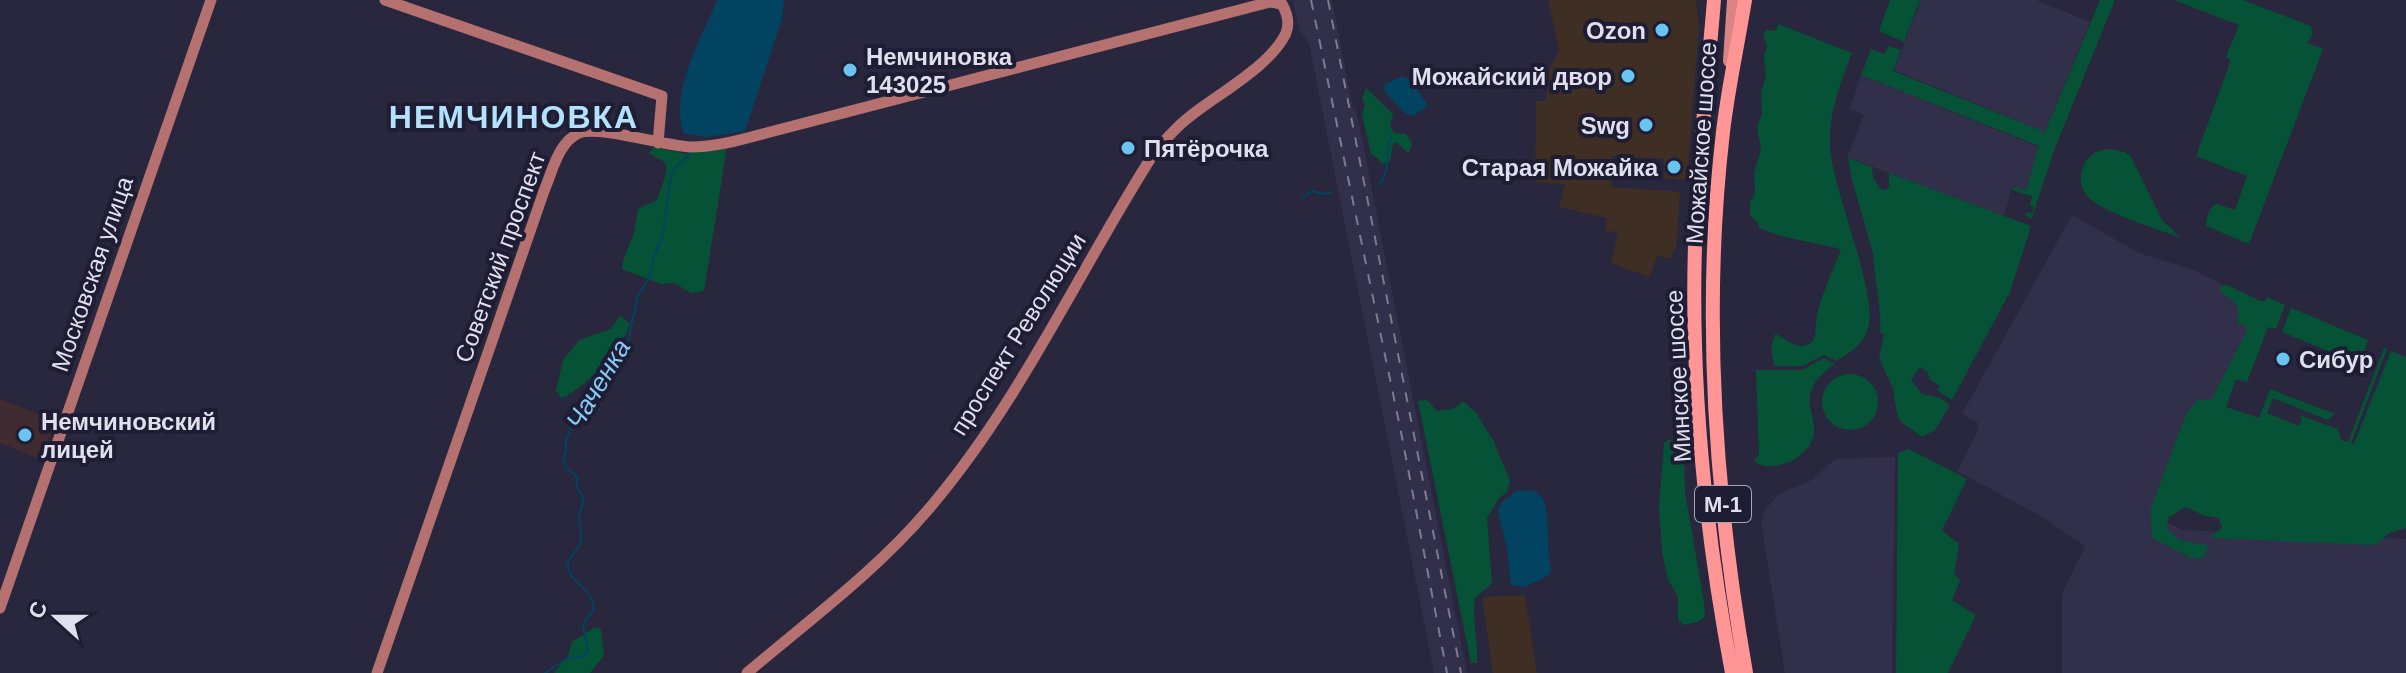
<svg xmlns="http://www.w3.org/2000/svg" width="2406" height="673" viewBox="0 0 2406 673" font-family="Helvetica,sans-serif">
<rect width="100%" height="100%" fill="#29273d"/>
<path fill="#3e2e23" d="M1548,0H1696L1699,26L1687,180L1664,178V159L1613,156L1611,187L1680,192L1676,249L1669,258L1657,256L1650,277L1611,263L1618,233L1605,230L1607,218L1559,207L1565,184L1535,182L1536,101H1545L1549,81L1548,72L1559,50Z
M1525,595L1537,673H1493L1482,597Z"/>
<path fill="#322f4a" d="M1293,0H1332L1353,109L1356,110L1366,159L1467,673H1434L1309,43L1299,30Z
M1921,0H2036L2090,22L2045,132L1894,70Z
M1861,75L2039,147L2026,190L2012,187L2004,216L1847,157L1864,115L1850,109Z
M2072,215L2139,253L2193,270L2263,305L2150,515L2183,530L2406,539V673H2062V594L2085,546L2044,518L1957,471L1979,428L1978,423L1962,414Z
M1895,457L1892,673H1785L1761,522L1764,511L1779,494L1812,480L1835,459Z"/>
<path fill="#3f2b30" d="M0,399L52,419L50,426L53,427L42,460L0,443Z"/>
<path fill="#055236" d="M1890,0H1920L1904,42L1879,31Z
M2100,0H2115L2055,148L2031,220L2026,215L2027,212L2032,213L2034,207L2030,205L2032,196L2012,190L2013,187L2026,190L2039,146L1861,75L1871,49L1884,54L1889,46L1901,50L1893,71L2045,132Z
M2174,0H2243L2311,26L2313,33L2307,43L2323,49L2249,244L2206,226C2206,218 2209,208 2216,204L2235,210L2247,176L2196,156L2231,60L2226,57L2239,25Z
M1778,24L1852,53C1840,84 1828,115 1830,148C1833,191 1879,296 1868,328C1863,345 1850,353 1836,361L1824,355L1802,366H1774L1771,348L1775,334C1786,338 1795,351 1809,344C1818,340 1815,324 1817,315C1822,293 1833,271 1841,249L1781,236L1759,228V225L1750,215V202L1755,194L1754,173L1761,150L1757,127L1762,114L1761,92L1766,76L1764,56L1767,47L1763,34L1767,30L1776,31Z
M1366,88L1393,114L1390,126L1394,133L1406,134L1412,144L1409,153L1397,143L1393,144L1390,161L1383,164L1371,153L1362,114L1365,106L1362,99Z
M654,147L687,154L700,149L727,147L704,291L691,293L674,283L661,284L622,269L624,257L634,234L638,209L657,200C660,191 668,173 666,165C665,160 653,157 649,153Z
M2110,149L2125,152L2131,157L2162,220L2180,237C2159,230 2103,212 2089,198C2081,190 2079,180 2082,169C2087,156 2096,150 2110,149Z
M1848,158L1872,167L1873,178L1880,189L1886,190L1889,187V173L2031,226L2010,292L1952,400L1937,390L1940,386L1929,379L1928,372L1920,367L1911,380L1922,394L1940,398L1950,405L1935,430L1922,437L1901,422L1897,414L1893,388L1879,359L1884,334L1880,333C1882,305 1874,280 1873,253L1852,180Z
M2227,285L2260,301H2266L2267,297L2285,305L2276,329L2268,327L2247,382L2236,379L2226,407L2259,418L2270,389L2335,414L2328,420L2273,398L2267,413L2299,426L2302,419L2299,415L2338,429L2341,440L2348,442L2384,348L2387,349L2351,443L2354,444L2391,351L2406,357V528L2389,533L2376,545L2213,538L2211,536L2222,528L2219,518L2205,516L2186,507L2169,517L2166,528L2179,540L2206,545L2208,547L2204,557L2193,559L2152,538L2150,511L2186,414L2197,400H2211L2247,331L2245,325L2238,324V307L2232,300L2220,292L2221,286Z
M2291,308L2368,340L2360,364L2282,332Z
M620,316L629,323C630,341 580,394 561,398L556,391L563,360L579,340L611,329Z
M1824,358L1834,364C1824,372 1815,379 1811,392C1807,405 1814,416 1814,430C1813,456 1779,472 1758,464L1754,460L1759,456L1756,370H1802Z
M1822 402a28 28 0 1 1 56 0a28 28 0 1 1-56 0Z
M1427,400L1437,411L1453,409L1463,401L1476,413L1493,440L1510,481L1507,492L1499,498L1487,518L1492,583L1475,598C1472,618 1478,641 1477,663H1471L1418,401Z
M1669,439L1680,444L1684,453L1685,492L1705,609L1704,617L1698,622L1683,625L1678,619V596L1668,580L1662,552L1659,506L1664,443Z
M1909,449L1967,479L1942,530L1959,544L1954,574L1960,580L1952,600L1976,615L1948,673H1896L1898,453Z
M594,628H600L601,631L604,656L590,673H554L568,656L572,642Z"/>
<path fill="#014360" d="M717,0H784L782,19L745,131L707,137L684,134C668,95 702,37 717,0Z
M1403,76L1413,82L1428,106L1413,116L1405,113L1384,91L1385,84Z
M1518,490L1535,491L1544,500L1547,514L1549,560L1551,568L1549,575L1525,587L1511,585L1507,549L1498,512L1501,503Z"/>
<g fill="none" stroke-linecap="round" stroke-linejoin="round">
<path stroke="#014360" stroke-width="2" d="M1379,184C1391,173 1385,152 1391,136
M1302,198L1312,191L1323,194L1332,192
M545,673L568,658L581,657L588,652L583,624L594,609C591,584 569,584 568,566C567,557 577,552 580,544C584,533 579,529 579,518C579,512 583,507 584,500L576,485L578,477L567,469L563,459L566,452V441L576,414L599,386L606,369L628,341L638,295L650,277L653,258L662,238L672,171L691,153"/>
<path stroke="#b57170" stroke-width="11" d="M385,0L662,96L658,143
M0,608L211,0
M377,673L544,191C552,173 558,142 579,133C599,125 664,146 690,147C717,147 744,139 770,132L1270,2L1282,4C1287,13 1290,23 1286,33C1271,66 1216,95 1188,118C1175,128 1165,140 1154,153C1078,272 1020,403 927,511C875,572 808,621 747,673"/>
<path stroke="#dc8483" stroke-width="12" d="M1729,61L1733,0"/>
<path stroke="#ff9595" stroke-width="14" d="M1714,0C1708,73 1700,146 1696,219C1689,369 1704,525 1732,673
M1745,0C1738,44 1728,88 1723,132C1702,312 1715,496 1746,673"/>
<path stroke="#7d7c8e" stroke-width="2" stroke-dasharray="10 10" stroke-linecap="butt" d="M1311,0L1401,432L1447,673
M1328,0L1461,673"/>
</g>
<g fill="#69c4f1" stroke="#1f1d33" stroke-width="3">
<circle cx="1662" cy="30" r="8"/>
<circle cx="850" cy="70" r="8"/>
<circle cx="1628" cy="76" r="8"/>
<circle cx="1646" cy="125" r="8"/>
<circle cx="1128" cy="148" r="8"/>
<circle cx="1674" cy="167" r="8"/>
<circle cx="2283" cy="359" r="8"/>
<circle cx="25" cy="435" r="8"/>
</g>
<g text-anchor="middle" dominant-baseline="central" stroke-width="8" stroke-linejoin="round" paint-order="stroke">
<rect fill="#1f1d33" stroke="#a5a5b6" stroke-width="2" x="1695" y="486" width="56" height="36" rx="6"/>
<g font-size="22" font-weight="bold" fill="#dfdfee">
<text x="1723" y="504">М-1</text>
</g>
<g font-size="24" font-weight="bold" fill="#dfdfee" stroke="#1f1d33" text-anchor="end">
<text x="1646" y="30">Ozon</text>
<text x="866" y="56" text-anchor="start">Немчиновка<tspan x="866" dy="28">143025</tspan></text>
<text x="1612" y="76">Можайский двор</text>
<text x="1630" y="125">Swg</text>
<text x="1144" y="148" text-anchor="start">Пятёрочка</text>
<text x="1658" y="167">Старая Можайка</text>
<text x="2299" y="359" text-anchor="start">Сибур</text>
<text x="41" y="421" text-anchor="start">Немчиновский<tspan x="41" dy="28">лицей</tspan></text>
</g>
<g font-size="24" fill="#dfdfee" stroke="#1f1d33">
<text transform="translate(1701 143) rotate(-86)">Можайское шоссе</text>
<text transform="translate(500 257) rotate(-70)">Советский проспект</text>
<text transform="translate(92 274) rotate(-71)">Московская улица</text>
<text transform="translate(1018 334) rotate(-58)">проспект Революции</text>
<text transform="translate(1678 376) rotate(-93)">Минское шоссе</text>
</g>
<g font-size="26" font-style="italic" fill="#83ccf7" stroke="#1f1d33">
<text transform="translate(598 384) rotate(-59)">Чаченка</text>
</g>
<g font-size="32" font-weight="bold" letter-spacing="2" fill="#b3e2fc" stroke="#1f1d33">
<text x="514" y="117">НЕМЧИНОВКА</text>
</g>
</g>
<g transform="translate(56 617) rotate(291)" stroke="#1f1d33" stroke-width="6" paint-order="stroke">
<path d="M0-6L14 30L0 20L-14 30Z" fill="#dfdfee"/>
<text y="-12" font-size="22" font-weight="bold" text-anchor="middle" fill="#dfdfee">С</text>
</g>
</svg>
